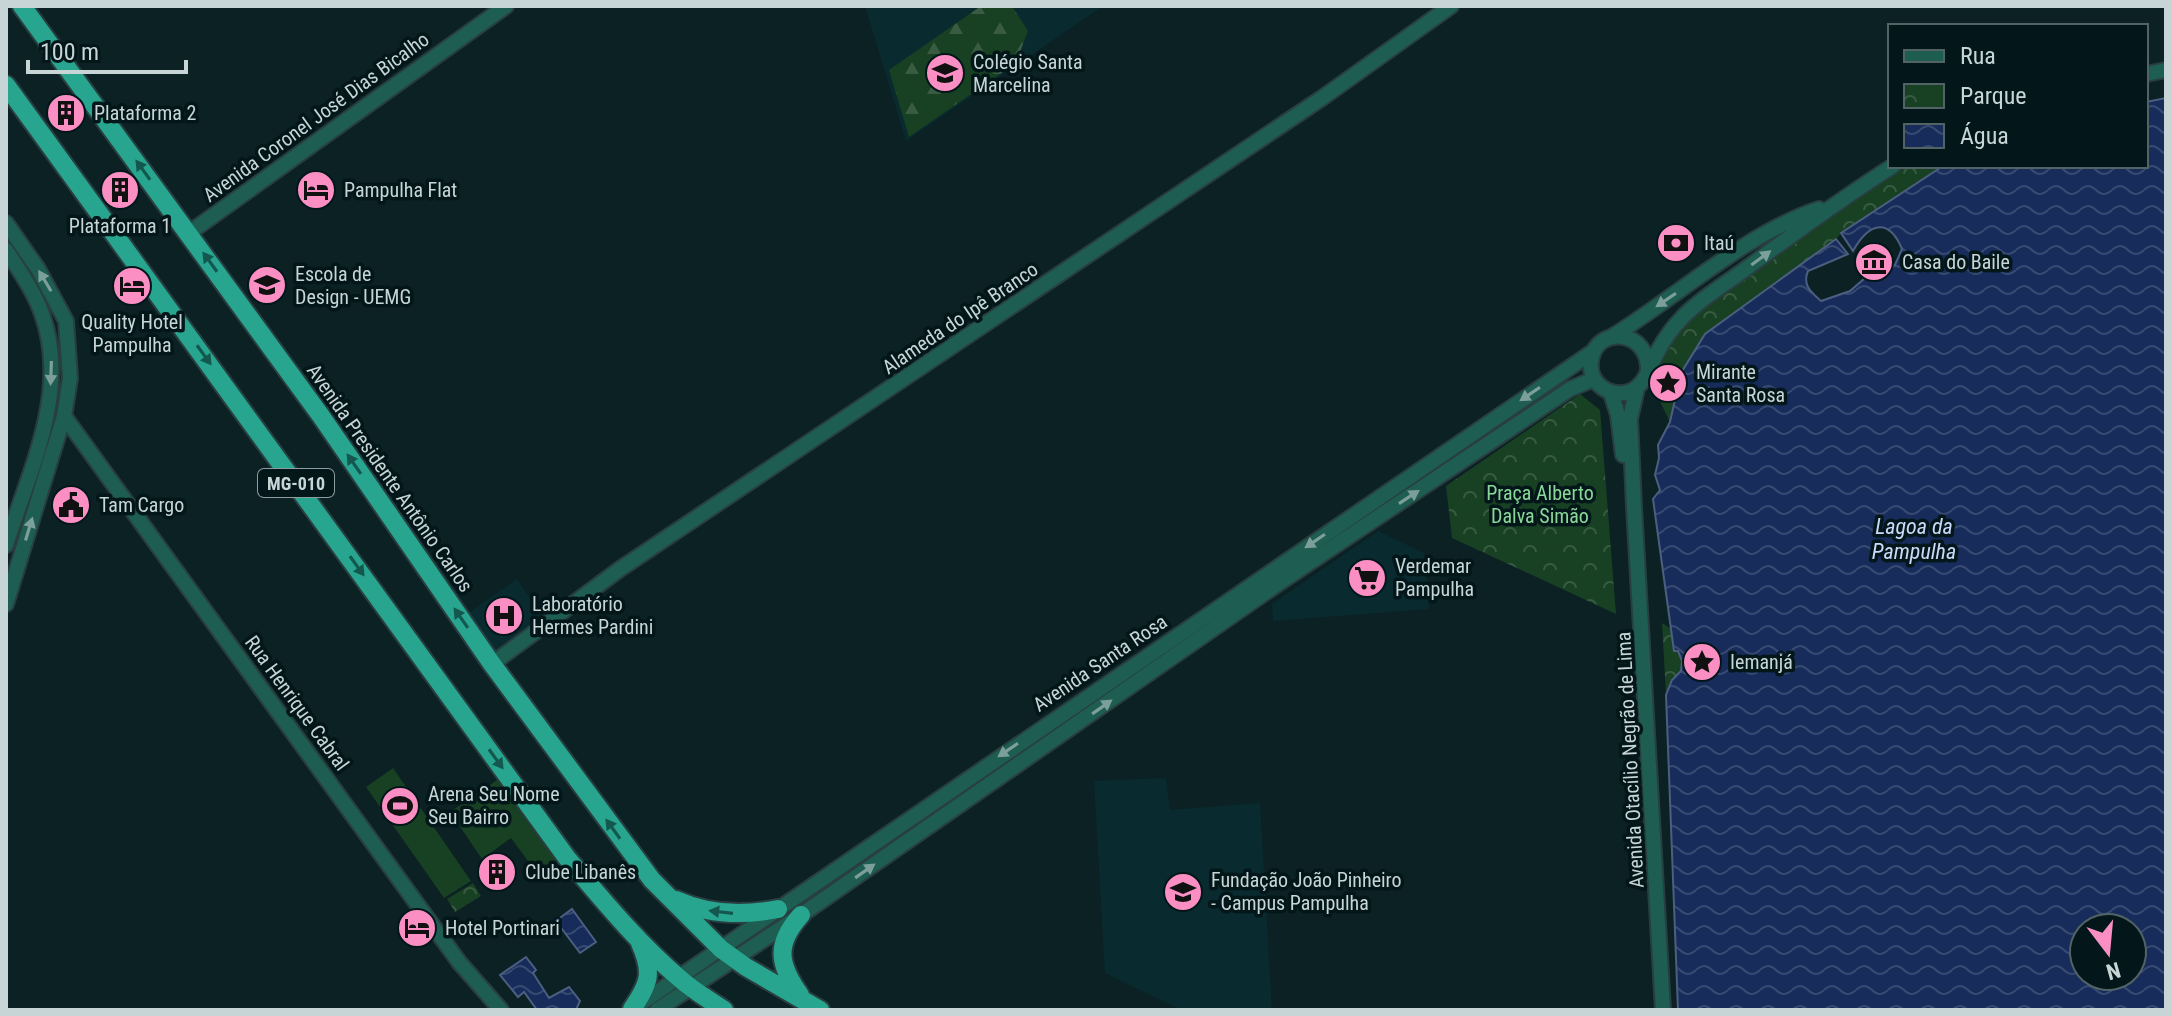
<svg xmlns="http://www.w3.org/2000/svg" width="2172" height="1016" viewBox="0 0 2172 1016" font-family="'Roboto Condensed',sans-serif">
<defs>
<pattern id="forest-firs" width="22" height="20" patternUnits="userSpaceOnUse" patternTransform="scale(2)"><rect width="22" height="20" fill="#184022"/><path d="M5 1l3.5 6h-7zM16 11l3.5 6h-7z" fill="#385b41"/></pattern>
<pattern id="park-crowns" width="20" height="18" patternUnits="userSpaceOnUse" patternTransform="scale(2)"><rect width="20" height="18" fill="#184022"/><path d="M2 6a3 3 0 1 1 6 0M12 15a3 3 0 1 1 6 0" fill="none" stroke="#385b41"/></pattern>
<pattern id="water-waves" width="16" height="10" patternUnits="userSpaceOnUse" patternTransform="scale(2)"><rect width="16" height="10" fill="#172c5b"/><path d="M0 5q4-4 8 0t8 0" fill="none" stroke="#374a72"/></pattern>
</defs>
<rect width="100%" height="100%" fill="#0b2124"/>
<path fill="#092b2f" d="M865,6H1103L906,141Z
M1378,531L1424,553L1429,609L1273,621L1272,604Z
M517,579L543,617L491,654L464,616Z
M1166,778L1170,810L1260,803L1272,1010H1181L1105,973L1094,781Z"/>
<path fill="url(#forest-firs)" d="M981,6H1012L1028,31L1016,63L909,137L889,70Z"/>
<path fill="url(#park-crowns)" d="M1897,166H1943L1841,233L1836,239L1705,334L1681,373L1670,422L1649,379L1683,317Z
M1580,394L1600,410L1616,614L1452,538L1446,486Z
M1662,623L1671,629L1674,650L1678,651L1682,661L1681,671L1672,680L1666,695Z
M473,883L481,896L455,912L447,899Z"/>
<path fill="#184022" d="M393,768L471,881L444,898L366,787Z
M500,778L559,858L537,873L511,838L482,859L450,812Z"/>
<path fill="url(#water-waves)" stroke="#4c5f80" stroke-width="2" fill-rule="evenodd" d="M2166,98V1010H1678L1666,695L1672,680L1681,671L1682,661L1678,651H1674L1653,499L1660,490L1655,475L1659,458L1658,445L1670,422L1681,373L1705,334L1836,239L1848,254L1808,271C1802,285 1811,292 1821,301L1850,291L1872,272L1895,265L1902,249C1888,216 1868,224 1853,251L1841,233L1943,166H2146V102ZM2084,928H2132V976H2084Z
M572,909L596,942L580,953L556,921Z
M526,957L536,970L533,973L549,998L569,987L580,1001L576,1010H537L524,992L518,997L500,975Z"/>
<g fill="none" stroke-linecap="round" stroke-linejoin="round">
<g stroke="#293e41" stroke-width="18">
<path id="tertiary" d="M2146,74L2166,70
M6,223L38,269L66,321L70,378L64,416L6,604
M189,233L506,6
M6,250C19,270 34,291 42,314C70,391 29,472 6,545
M1613,336C1679,295 1745,234 1819,209
M1648,371C1650,330 1596,324 1591,361C1588,384 1611,399 1631,391C1647,384 1650,364 1658,351C1664,340 1674,326 1683,317C1701,298 1726,284 1747,268C1795,233 1842,198 1893,166
M1637,388L1630,419L1634,507L1663,1010
M1611,393L1618,415L1623,455
M64,416L459,962L501,1010
M492,664L620,569L1322,98L1451,6
M634,1008L1594,351
M657,1010L801,915L1279,583L1570,389L1594,379"/>
</g>
<g stroke="#293e41" stroke-width="22">
<path id="trunk" d="M22,6L321,416L492,664L652,880L721,949L746,967L820,1010
M6,85L567,858C602,899 637,942 678,977C692,990 708,999 724,1010
M676,900C709,915 743,916 778,909
M800,995C778,964 775,944 801,915
M632,1009C650,983 653,972 640,943"/>
</g>
<use href="#tertiary" stroke="#1e5d51" stroke-width="14"/>
<use href="#trunk" stroke="#27a58f" stroke-width="18"/>
</g>
<defs><path id="oneway-solid" d="M-6-.8H1V-3.2L6.5 0L1 3.2V.8H-6Z" transform="scale(2)"/></defs>
<g fill="#13574f">
<use href="#oneway-solid" transform="translate(143 170) rotate(-126)"/>
<use href="#oneway-solid" transform="translate(210 262) rotate(-126)"/>
<use href="#oneway-solid" transform="translate(204 355) rotate(54)"/>
<use href="#oneway-solid" transform="translate(354 464) rotate(-125)"/>
<use href="#oneway-solid" transform="translate(357 566) rotate(54)"/>
<use href="#oneway-solid" transform="translate(461 618) rotate(-125)"/>
<use href="#oneway-solid" transform="translate(496 759) rotate(54)"/>
<use href="#oneway-solid" transform="translate(613 829) rotate(-126)"/>
<use href="#oneway-solid" transform="translate(721 912) rotate(-173)"/>
</g>
<g fill="#7c9f9b">
<use href="#oneway-solid" transform="translate(1761 258) rotate(-36)"/>
<use href="#oneway-solid" transform="translate(45 281) rotate(-121)"/>
<use href="#oneway-solid" transform="translate(1666 300) rotate(146)"/>
<use href="#oneway-solid" transform="translate(51 373) rotate(92)"/>
<use href="#oneway-solid" transform="translate(1530 394) rotate(146)"/>
<use href="#oneway-solid" transform="translate(1409 497) rotate(-33)"/>
<use href="#oneway-solid" transform="translate(29 529) rotate(-73)"/>
<use href="#oneway-solid" transform="translate(1315 541) rotate(146)"/>
<use href="#oneway-solid" transform="translate(1102 707) rotate(-35)"/>
<use href="#oneway-solid" transform="translate(1008 750) rotate(146)"/>
<use href="#oneway-solid" transform="translate(865 871) rotate(-35)"/>
</g>
<defs>
<g id="school-disc" transform="scale(2)"><circle r="9.5" fill="#fb8fc4" stroke="#03171a"/><path d="M0-5L7-2L0 1L-7-2ZM-4 1L0 2.5L4 1V4Q0 6-4 4Z" fill="#111"/></g>
<g id="building-disc" transform="scale(2)"><circle r="9.5" fill="#fb8fc4" stroke="#03171a"/><path d="M-4-6H4V6H1V3H-1V6H-4ZM-2.5-4.3h1.7v1.8h-1.7ZM.8-4.3h1.7v1.8H.8ZM-2.5-1h1.7V.8h-1.7ZM.8-1h1.7V.8H.8Z" fill="#111"/></g>
<g id="hotel-disc" transform="scale(2)"><circle r="9.5" fill="#fb8fc4" stroke="#03171a"/><path d="M-6-4.5h1.5V1H6V5H4.5V3h-9V5H-6ZM-4 0a1.8 1.8 0 1 1 3.6 0ZM.5 0V-2.5h3Q6-2.5 6 0Z" fill="#111"/></g>
<g id="bank-disc" transform="scale(2)"><circle r="9.5" fill="#fb8fc4" stroke="#03171a"/><path d="M-6-4H6V4H-6ZM0-2.3a2.3 2.3 0 1 0 0 4.6a2.3 2.3 0 1 0 0-4.6Z" fill="#111"/></g>
<g id="museum-disc" transform="scale(2)"><circle r="9.5" fill="#fb8fc4" stroke="#03171a"/><path d="M0-6L6-3V-2H-6V-3ZM-5-1h2V3h-2ZM-1-1h2V3h-2ZM3-1h2V3H3ZM-6 4H6V6H-6Z" fill="#111"/></g>
<g id="university-disc" transform="scale(2)"><circle r="9.5" fill="#fb8fc4" stroke="#03171a"/><path d="M0-5L7-2L0 1L-7-2ZM-4 1L0 2.5L4 1V4Q0 6-4 4Z" fill="#111"/></g>
<g id="sight-disc" transform="scale(2)"><circle r="9.5" fill="#fb8fc4" stroke="#03171a"/><path d="M0-6L1.8-2.2L6-1.7L2.9 1.2L3.7 5.4L0 3.3L-3.7 5.4L-2.9 1.2L-6-1.7L-1.8-2.2Z" fill="#111"/></g>
<g id="civic-disc" transform="scale(2)"><circle r="9.5" fill="#fb8fc4" stroke="#03171a"/><path d="M-.6-6.5H3V-4.5H.6V-3L4-1V1h2V6H-6V1h2V-1L-.6-3ZM-1.2 2.5V6h2.4V2.5Z" fill="#111"/></g>
<g id="supermarket-disc" transform="scale(2)"><circle r="9.5" fill="#fb8fc4" stroke="#03171a"/><path d="M-6-5.5h2.5l.6 2H6L4.5 2H-2.5L-4.4-4H-6ZM-1.5 3.2a1.3 1.3 0 1 0 .1 0ZM3 3.2a1.3 1.3 0 1 0 .1 0Z" fill="#111"/></g>
<g id="hospital-disc" transform="scale(2)"><circle r="9.5" fill="#fb8fc4" stroke="#03171a"/><path d="M-5-5h3v3.5h4V-5h3V5h-3V1.5h-4V5h-3Z" fill="#111"/></g>
<g id="stadium-disc" transform="scale(2)"><circle r="9.5" fill="#fb8fc4" stroke="#03171a"/><path d="M0-5a6.5 5 0 1 0 0 10a6.5 5 0 1 0 0-10ZM-3.5-1.8h7v3.6h-7Z" fill="#111"/></g>
</defs>
<g fill-rule="evenodd">
<use href="#school-disc" x="945" y="73"/>
<use href="#building-disc" x="66" y="113"/>
<use href="#building-disc" x="120" y="190"/>
<use href="#hotel-disc" x="316" y="190"/>
<use href="#bank-disc" x="1676" y="243"/>
<use href="#museum-disc" x="1874" y="262"/>
<use href="#university-disc" x="267" y="285"/>
<use href="#hotel-disc" x="132" y="286"/>
<use href="#sight-disc" x="1668" y="383"/>
<use href="#civic-disc" x="71" y="505"/>
<use href="#supermarket-disc" x="1367" y="578"/>
<use href="#hospital-disc" x="504" y="616"/>
<use href="#sight-disc" x="1702" y="662"/>
<use href="#stadium-disc" x="400" y="806"/>
<use href="#building-disc" x="497" y="872"/>
<use href="#university-disc" x="1183" y="892"/>
<use href="#hotel-disc" x="417" y="928"/>
</g>
<g text-anchor="middle" dominant-baseline="central" stroke-width="7" stroke-linejoin="round" paint-order="stroke">
<rect fill="#03171a" stroke="#8d9c9e" stroke-width="2" x="258" y="469" width="76" height="28" rx="6"/>
<g font-size="18" font-weight="bold" fill="#c8d5d7">
<text x="296" y="483">MG-010</text>
</g>
<g font-size="20" fill="#c8d5d7" stroke="#03171a" text-anchor="start">
<text x="973" y="62">Colégio Santa<tspan x="973" dy="23">Marcelina</tspan></text>
<text x="94" y="113">Plataforma 2</text>
<text x="344" y="190">Pampulha Flat</text>
<text x="120" y="226" text-anchor="middle">Plataforma 1</text>
<text x="1704" y="243">Itaú</text>
<text x="1902" y="262">Casa do Baile</text>
<text x="295" y="274">Escola de<tspan x="295" dy="23">Design - UEMG</tspan></text>
<text x="132" y="322" text-anchor="middle">Quality Hotel<tspan x="132" dy="23">Pampulha</tspan></text>
<text x="1696" y="372">Mirante<tspan x="1696" dy="23">Santa Rosa</tspan></text>
<text x="99" y="505">Tam Cargo</text>
<text x="1395" y="566">Verdemar<tspan x="1395" dy="23">Pampulha</tspan></text>
<text x="532" y="604">Laboratório<tspan x="532" dy="23">Hermes Pardini</tspan></text>
<text x="1730" y="662">Iemanjá</text>
<text x="428" y="794">Arena Seu Nome<tspan x="428" dy="23">Seu Bairro</tspan></text>
<text x="525" y="872">Clube Libanês</text>
<text x="1211" y="880">Fundação João Pinheiro<tspan x="1211" dy="23">- Campus Pampulha</tspan></text>
<text x="445" y="928">Hotel Portinari</text>
</g>
<g font-size="20" fill="#c8d5d7" stroke="#03171a">
<text transform="translate(316 117) rotate(-36)">Avenida Coronel José Dias Bicalho</text>
<text transform="translate(960 318) rotate(-34)">Alameda do Ipê Branco</text>
<text transform="translate(390 478) rotate(55)">Avenida Presidente Antônio Carlos</text>
<text transform="translate(1100 663) rotate(-34)">Avenida Santa Rosa</text>
<text transform="translate(297 703) rotate(54)">Rua Henrique Cabral</text>
<text transform="translate(1630 760) rotate(-93)">Avenida Otacílio Negrão de Lima</text>
</g>
<g font-size="20" fill="#8ad898" stroke="#03171a">
<text x="1540" y="493">Praça Alberto<tspan x="1540" dy="23">Dalva Simão</tspan></text>
</g>
<g font-size="22" font-style="italic" fill="#cadafa" stroke="#03171a">
<text x="1914" y="526">Lagoa da<tspan x="1914" dy="25">Pampulha</tspan></text>
</g>
</g>
<rect width="2172" height="1016" fill="none" stroke="#c8d5d7" stroke-width="16"/>
<rect x="1888" y="24" width="260" height="144" fill="#03171a" stroke="#526366" stroke-width="2"/>
<rect x="1904" y="50" width="40" height="12" fill="#1e5d51" stroke="#526366" stroke-width="2"/>
<text x="1960" y="64" font-size="24" fill="#c8d5d7">Rua</text>
<rect x="1904" y="84" width="40" height="24" fill="url(#park-crowns)" stroke="#526366" stroke-width="2"/>
<text x="1960" y="104" font-size="24" fill="#c8d5d7">Parque</text>
<rect x="1904" y="124" width="40" height="24" fill="url(#water-waves)" stroke="#526366" stroke-width="2"/>
<text x="1960" y="144" font-size="24" fill="#c8d5d7">Água</text>
<g transform="translate(2108 952) rotate(164)"><circle r="38" fill="#03171a" stroke="#526366" stroke-width="2"/>
<path d="M0-6L14 30L0 20L-14 30Z" fill="#fb8fc4"/>
<text y="-12" font-size="22" font-weight="bold" text-anchor="middle" fill="#c8d5d7">N</text>
</g>
<path d="M28 60v12h158v-12" fill="none" stroke="#c8d5d7" stroke-width="4"/>
<text x="40" y="60" font-size="24" fill="#c8d5d7" stroke="#03171a" stroke-width="6" paint-order="stroke">100 m</text>
</svg>
